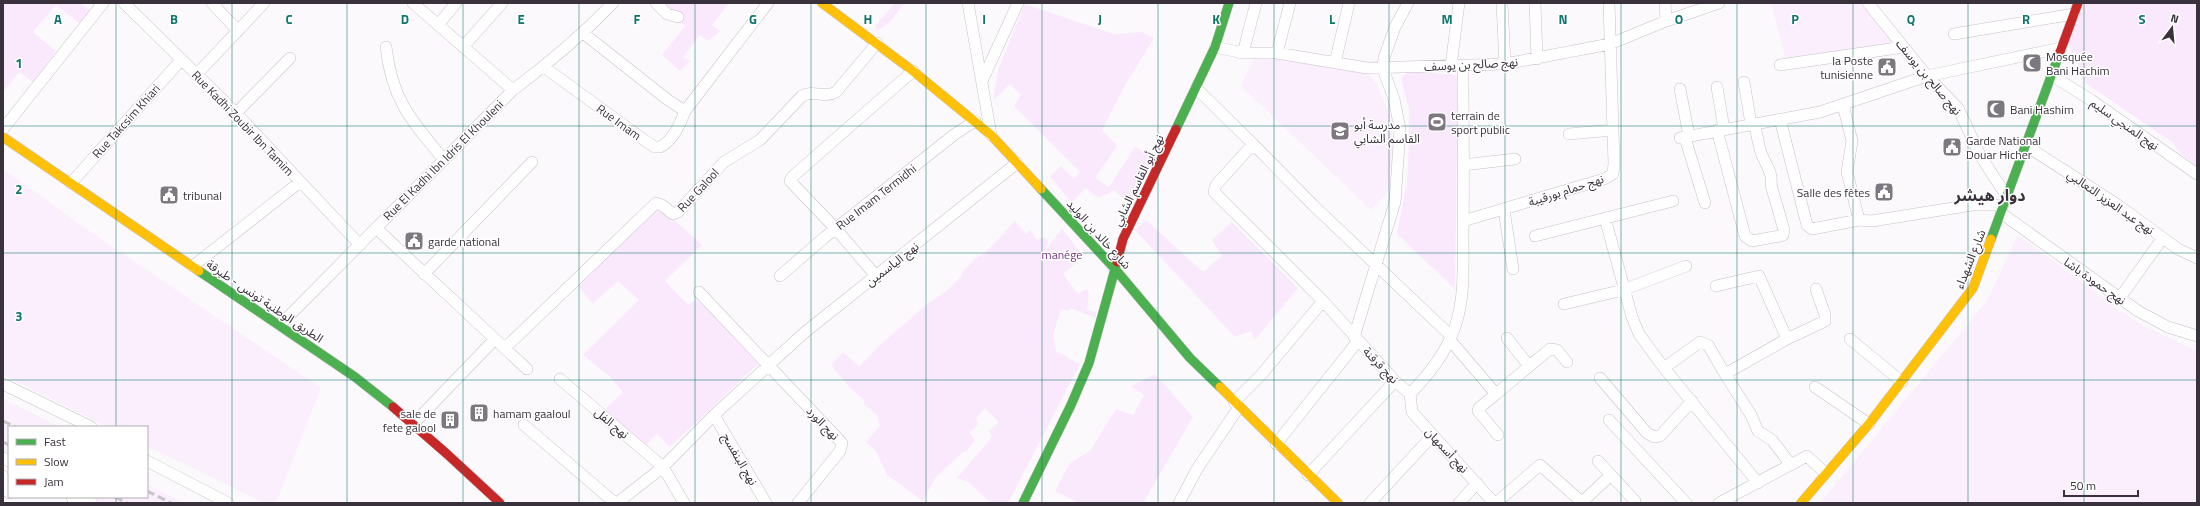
<svg xmlns="http://www.w3.org/2000/svg" width="2200" height="506" viewBox="0 0 2200 506" font-family="'Titillium Web','Noto Sans Arabic',sans-serif">
<rect width="100%" height="100%" fill="#fcf9fc"/>
<path fill="#fbeefd" d="M1771,3H1859L1898,46L1786,61Z
M1258,51L1362,65L1377,85L1390,115L1393,147L1388,192L1371,210L1241,86Z
M3,169L82,226L321,388L276,503H264L147,446V427H107L3,375Z
M2018,235L2138,323L2197,351V503H1820L1987,301Z
M3,399L60,427H9V455L3,451Z
M147,484L183,503H104L91,497H147Z"/>
<path fill="#fae8fd" d="M3,3H80L91,11L79,23L56,5L33,32L56,51L33,82L19,72L3,92Z
M659,3H729L712,25L720,31L708,41L700,35L683,57L690,61L680,71L662,55L685,26Z
M895,3H904L891,21L877,31L875,26Z
M2084,3H2197V166L2181,154L2172,142L2087,84L2068,43Z
M1025,4L1114,34L1142,32L1154,38L1124,87L1102,130L1117,146L1095,178L1109,187L1135,147L1152,157L1130,205L1115,190L1099,198L1085,188L1072,203L1050,177L1061,166L1074,179L1080,172L1014,106L1021,95L1010,84L993,101L998,70Z
M1409,71L1457,75L1458,80L1455,289L1397,234L1407,182L1409,140V109L1401,78Z
M657,205L702,245L665,281L688,305L696,299L761,361L670,447L657,434L638,453L602,412L623,392L610,377L583,355L639,300L618,281L593,304L579,287Z
M1146,220L1203,272L1222,256L1212,240L1232,222L1298,288L1255,340L1251,331L1235,337L1135,230Z
M1015,221L1026,234L1030,230L1037,240L1043,237L1049,242L1043,253L1062,229L1084,257L1063,274L1078,294L1086,289L1089,293L1087,310L1096,312V318L1070,308L1069,311L1061,309L1053,335L1056,351L1080,364L1008,503H991L968,482L957,478L992,437L989,431L999,422L985,408L976,418L978,425L970,433L975,440L967,451L963,452L935,478L923,501L887,475L876,451L866,442L880,426L877,415L864,404V400L850,388L831,365L843,352L859,367L880,345L926,305L946,291L960,278L964,270L975,259L985,253Z
M1155,374L1193,417L1143,503H1079L1055,491L1070,463L1090,451L1116,409L1133,415L1144,395L1131,386Z"/>
<g fill="none" stroke-linecap="round" stroke-linejoin="round">
<g stroke="#c7c2c8" stroke-width="12">
<path id="street" d="M124,3L236,113L360,245
M212,3L238,31
M413,3L513,90
M656,3L667,14L678,17
M968,3L991,135
M1502,3L1505,64
M1535,3L1537,59
M1665,3L1666,21
M1868,3L1927,76L1958,108L1980,155L2007,197
M438,25L456,3
M583,33L668,100L685,111
M1954,34L2074,14
M386,47C392,100 411,120 444,160
M463,47L502,3
M1215,47L1243,53H1277L1367,68L1505,64L1610,44L1666,21L1719,3
M1243,53L1256,3
M1277,53L1290,3
M1335,63L1349,3
M1780,65L1904,47
M1451,66L1459,3
M544,67L647,142L655,147H660C673,141 680,124 685,111L768,3
M196,75L264,3
M2051,75L2091,100L2197,174
M982,81L1018,3
M1744,82L1751,124
M1717,87L1724,129
M1196,88L1253,144L1216,185L1214,192L1323,301L1395,381L1410,394C1429,374 1446,353 1455,327C1465,298 1463,266 1463,236C1464,180 1463,123 1463,67
M1680,89L1689,136
M1843,105L1852,141L1847,172L1859,220
M236,113L290,58
M1780,119L1807,225L1812,229L1859,220L1872,221L1972,205H2003
M3,129L103,3
M1717,130L1745,236L1752,241L1780,236L1783,235L1784,230L1771,185C1773,173 1766,165 1762,155C1758,145 1757,133 1754,123
M1569,134L1613,130
M1680,138L1820,112L1927,76L2061,48
M1685,138L1705,203
M1253,144L1313,205L1451,336
M2025,145L2118,205L2178,249L2197,258
M1463,165L1515,159
M71,183L181,60
M1504,210L1513,269
M2001,213L2138,311L2168,327L2197,336
M1605,218L1632,317L1639,334L1664,368
M1463,221L1604,179L1613,174L1614,163L1609,3
M376,228L527,369
M1535,236L1673,201
M193,266L300,182
M424,274L532,162
M780,276L825,237L955,134L975,121
M876,276L836,229L790,181L792,177L913,71
M1716,286L1759,276L1787,339L1825,321V315L1816,289
M699,292L842,443L840,451L798,503
M2119,299L2162,239
M1564,304L1623,290L1686,266
M280,325L513,90C549,63 582,35 613,3
M1354,337L1395,202L1400,129L1394,99L1383,69L1384,58L1395,27L1408,3
M1507,338L1529,366
M1787,339L1725,374L1751,415L1758,431L1772,440L1791,465
M1850,339L1902,382
M1450,340L1496,394L1479,408L1478,411L1498,435
M505,348L656,203L662,205L673,214L678,212L724,162L760,140L802,96C813,89 824,99 836,92L877,43
M1725,374L1708,345L1700,342L1664,368L1758,483
M1600,378L1647,433L1654,437L1660,436L1692,401
M560,379L663,467L684,503
M3,384L91,427
M1815,387L1869,424
M1410,394L1412,412L1494,503
M1496,394L1550,349L1557,350L1567,362
M1234,402L1261,375L1323,301
M714,415L766,503
M1609,420L1686,503
M414,423L495,339
M524,425L615,503
M1276,444L1358,341
M3,458L9,461
M147,461L228,503
M1308,475L1395,381
M1611,475L1635,501
M3,476L9,493
M72,497L74,503
M80,497L92,503
M1582,502L1611,475L1598,461
M617,503L663,467L714,415L804,333L1017,163
M1179,503L1197,469L1239,407
M1370,503L1433,435
M1459,503L1477,483
M1496,503L1540,465L1583,503
M1719,503L1807,456L1825,473"/>
</g>
<g stroke="#c7c2c8" stroke-width="10">
<path id="fast" d="M1176,129L1215,47L1229,3
M1041,189L1115,269L1190,358L1220,387
M1991,239L2060,52
M199,271L355,377L393,407
M1023,503L1071,405L1089,363L1117,262"/>
</g>
<g stroke="#c7c2c8" stroke-width="10">
<path id="slow" d="M822,3L913,71L991,135L1041,189
M3,137L199,271
M1220,387L1338,503
M1801,503L1869,424L1973,288L1991,239"/>
</g>
<g stroke="#c7c2c8" stroke-width="10">
<path id="jam" d="M2060,52L2078,3
M1117,262L1123,239L1176,129
M393,407L447,454L500,503"/>
</g>
<use href="#street" stroke="#fffeff" stroke-width="11"/>
<use href="#fast" stroke="#4caf50" stroke-width="9"/>
<use href="#slow" stroke="#ffc107" stroke-width="9"/>
<use href="#jam" stroke="#c62828" stroke-width="9"/>
<path stroke="#c6c5c7" stroke-width="3" stroke-dasharray="8 4" stroke-linecap="butt" d="M3,421L16,427
M3,442L9,445
M147,491L171,503
M115,497L127,503"/>
</g>
<path fill="none" stroke="#0f766e" stroke-width="1" stroke-opacity="0.55" d="M116,3V427M232,3V503M347,3V503M463,3V503M579,3V503M695,3V503M811,3V503M926,3V503M1042,3V503M1158,3V503M1274,3V503M1389,3V503M1505,3V503M1621,3V503M1737,3V503M1853,3V503M1968,3V503M2084,3V503M3,126H2197M3,253H2197M3,380H2197M116,497V503"/>
<defs>
<g id="mosque-square" transform="scale(1)"><rect x="-9" y="-9" width="18" height="18" rx="4" fill="#7d777f" stroke="#fff"/><path d="M3.5-4.9A6 6 0 1 0 3.5 4.9A5 5 0 1 1 3.5-4.9Z" fill="#fff"/></g>
<g id="civic-square" transform="scale(1)"><rect x="-9" y="-9" width="18" height="18" rx="4" fill="#7d777f" stroke="#fff"/><path d="M-.6-6.5H3V-4.5H.6V-3L4-1V1h2V6H-6V1h2V-1L-.6-3ZM-1.2 2.5V6h2.4V2.5Z" fill="#fff"/></g>
<g id="stadium-square" transform="scale(1)"><rect x="-9" y="-9" width="18" height="18" rx="4" fill="#7d777f" stroke="#fff"/><path d="M0-5a6.5 5 0 1 0 0 10a6.5 5 0 1 0 0-10ZM-3.5-1.8h7v3.6h-7Z" fill="#fff"/></g>
<g id="school-square" transform="scale(1)"><rect x="-9" y="-9" width="18" height="18" rx="4" fill="#7d777f" stroke="#fff"/><path d="M0-5L7-2L0 1L-7-2ZM-4 1L0 2.5L4 1V4Q0 6-4 4Z" fill="#fff"/></g>
<g id="building-square" transform="scale(1)"><rect x="-9" y="-9" width="18" height="18" rx="4" fill="#7d777f" stroke="#fff"/><path d="M-4-6H4V6H1V3H-1V6H-4ZM-2.5-4.3h1.7v1.8h-1.7ZM.8-4.3h1.7v1.8H.8ZM-2.5-1h1.7V.8h-1.7ZM.8-1h1.7V.8H.8Z" fill="#fff"/></g>
</defs>
<g fill-rule="evenodd">
<use href="#mosque-square" x="2032" y="63"/>
<use href="#civic-square" x="1887" y="67"/>
<use href="#mosque-square" x="1996" y="109"/>
<use href="#stadium-square" x="1437" y="122"/>
<use href="#school-square" x="1340" y="131"/>
<use href="#civic-square" x="1952" y="147"/>
<use href="#civic-square" x="1884" y="192"/>
<use href="#civic-square" x="169" y="195"/>
<use href="#civic-square" x="414" y="241"/>
<use href="#building-square" x="479" y="413"/>
<use href="#building-square" x="450" y="420"/>
</g>
<g text-anchor="middle" dominant-baseline="central" stroke-width="3" stroke-linejoin="round" paint-order="stroke">
<g font-size="12" fill="#39313b" stroke="#fff" text-anchor="start">
<text x="2046" y="56">Mosquée<tspan x="2046" dy="14">Bani Hachim</tspan></text>
<text x="1873" y="60" text-anchor="end">la Poste<tspan x="1873" dy="14">tunisienne</tspan></text>
<text x="2010" y="109">Bani Hashim</text>
<text x="1451" y="115">terrain de<tspan x="1451" dy="14">sport public</tspan></text>
<text x="1354" y="124">مدرسة أبو<tspan x="1354" dy="14">القاسم الشابي</tspan></text>
<text x="1966" y="140">Garde National<tspan x="1966" dy="14">Douar Hicher</tspan></text>
<text x="1870" y="192" text-anchor="end">Salle des fêtes</text>
<text x="183" y="195">tribunal</text>
<text x="428" y="241">garde national</text>
<text x="436" y="413" text-anchor="end">sale de<tspan x="436" dy="14">fete galool</tspan></text>
<text x="493" y="413">hamam gaaloul</text>
</g>
<g font-size="12" fill="#39313b" stroke="#fff">
<text transform="translate(1471 64) rotate(-3)">نهج صالح بن يوسف</text>
<text transform="translate(1929 77) rotate(50)">نهج صالح بن يوسف</text>
<text transform="translate(126 121) rotate(-48)">Rue Takcsim Khiari</text>
<text transform="translate(619 122) rotate(36)">Rue Imam</text>
<text transform="translate(243 123) rotate(46)">Rue Kadhi Zoubir Ibn Tamim</text>
<text transform="translate(2125 124) rotate(35)">نهج المنجي سليم</text>
<text transform="translate(443 160) rotate(-45)">Rue El Kadhi Ibn Idris El Khouleni</text>
<text transform="translate(1138 180) rotate(-64)">نهج أبو القاسم الشابي</text>
<text transform="translate(698 190) rotate(-47)">Rue Galool</text>
<text transform="translate(1566 190) rotate(-18)">نهج حمام بورقيبة</text>
<text transform="translate(876 197) rotate(-38)">Rue Imam Termidhi</text>
<text transform="translate(2111 202) rotate(35)">نهج عبد العزيز الثعالبي</text>
<text transform="translate(1099 234) rotate(48)">شارع خالد بن الوليد</text>
<text transform="translate(1970 259) rotate(-68)">شارع الشهداء</text>
<text transform="translate(892 264) rotate(-38)">نهج الياسمين</text>
<text transform="translate(2095 281) rotate(35)">نهج حمودة باشا</text>
<text transform="translate(265 301) rotate(34)">الطريق الوطنية تونس - طبرقة</text>
<text transform="translate(1381 365) rotate(46)">نهج قرقنة</text>
<text transform="translate(612 423) rotate(40)">نهج الفل</text>
<text transform="translate(823 423) rotate(46)">نهج الورد</text>
<text transform="translate(1447 450) rotate(47)">نهج أسمهان</text>
<text transform="translate(740 459) rotate(60)">نهج البنفسج</text>
</g>
<g font-size="12" fill="#743180" stroke="#fff">
<text x="1062" y="254">manége</text>
</g>
<g font-size="16" font-weight="bold" fill="#39313b" stroke="#fff">
<text x="1990" y="195">دوار هيشر</text>
</g>
</g>
<g font-size="13" text-anchor="middle" font-weight="bold" fill="#0f766e" stroke="#fff" stroke-width="3" stroke-linejoin="round" paint-order="stroke">
<text x="58" y="24">A</text>
<text x="174" y="24">B</text>
<text x="289" y="24">C</text>
<text x="405" y="24">D</text>
<text x="521" y="24">E</text>
<text x="637" y="24">F</text>
<text x="753" y="24">G</text>
<text x="868" y="24">H</text>
<text x="984" y="24">I</text>
<text x="1100" y="24">J</text>
<text x="1216" y="24">K</text>
<text x="1332" y="24">L</text>
<text x="1447" y="24">M</text>
<text x="1563" y="24">N</text>
<text x="1679" y="24">O</text>
<text x="1795" y="24">P</text>
<text x="1911" y="24">Q</text>
<text x="2026" y="24">R</text>
<text x="2142" y="24">S</text>
<text x="19" y="68">1</text>
<text x="19" y="194">2</text>
<text x="19" y="321">3</text>
</g>
<rect width="2200" height="506" fill="none" stroke="#39313b" stroke-width="8"/>
<rect x="8" y="426" width="140" height="72" fill="#ffffff" stroke="#b0adb1"/>
<rect x="16" y="439" width="20" height="6" fill="#4caf50" stroke="#b0adb1"/>
<text x="44" y="446" font-size="12" fill="#39313b">Fast</text>
<rect x="16" y="459" width="20" height="6" fill="#ffc107" stroke="#b0adb1"/>
<text x="44" y="466" font-size="12" fill="#39313b">Slow</text>
<rect x="16" y="479" width="20" height="6" fill="#c62828" stroke="#b0adb1"/>
<text x="44" y="486" font-size="12" fill="#39313b">Jam</text>
<g transform="translate(2172 28) rotate(16)" stroke="#ffffff" stroke-width="3" paint-order="stroke">
<path d="M0-3L7 15L0 10L-7 15Z" fill="#39313b"/>
<text y="-6" font-size="11" font-weight="bold" text-anchor="middle" fill="#39313b">N</text>
</g>
<path d="M2064 490v6h74v-6" fill="none" stroke="#39313b" stroke-width="2"/>
<text x="2070" y="490" font-size="12" fill="#39313b" stroke="#ffffff" stroke-width="3" paint-order="stroke">50 m</text>
</svg>
